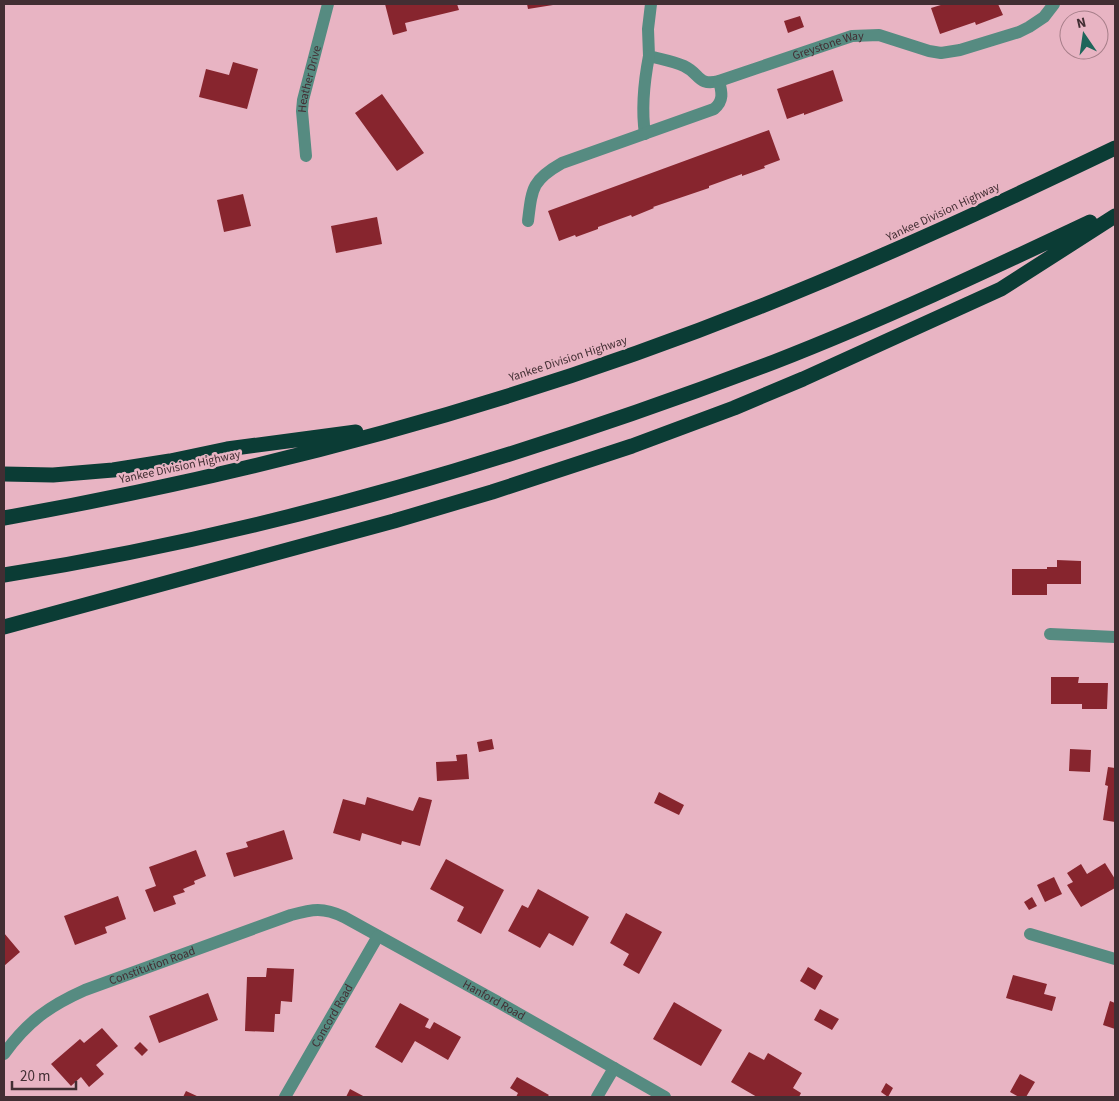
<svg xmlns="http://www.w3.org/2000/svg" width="1119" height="1101" viewBox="0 0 1119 1101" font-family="'Source Sans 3',sans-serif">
<rect width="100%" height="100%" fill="#e8b4c3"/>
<path fill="#87252e" d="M385,4H457L459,10L405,23L407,31L393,35Z
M527,4H553V5L528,9Z
M944,4H998L1003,15L976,25L975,22L940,34L931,8Z
M800,16L804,27L788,33L784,21Z
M233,62L258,69L247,109L199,97L206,69L229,75Z
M833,70L843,101L804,115V113L787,119L777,89Z
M382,94L424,153L397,171L355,113Z
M769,130L780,160L764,166L765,168L742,176V174L709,186V188L653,207L654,208L632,217L631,215L598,227V229L576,237L575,235L559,241L548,211Z
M243,194L251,226L224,232L217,200Z
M377,217L382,244L336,253L331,226Z
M1057,560L1081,561V584H1047V595H1012V569H1047V567H1057Z
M1051,677H1079L1078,683H1108L1107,709H1082V704H1051Z
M492,739L494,749L479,752L477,742Z
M1070,749L1091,750L1090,772L1069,771Z
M467,754L469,779L437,781L436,762L457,761L456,755Z
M1108,767L1115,768V822L1103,820L1108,786L1105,785Z
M659,792L684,805L679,815L654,803Z
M367,797L413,811L419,797L432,800L420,846L402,841L401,845L362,833L360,841L333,833L343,799L365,805Z
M284,830L293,859L234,877L226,853L248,847L246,842Z
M196,850L206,876L194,881L195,884L183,889L185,892L173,896L176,904L154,912L145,890L156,886L149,867Z
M446,859L504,890L481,934L457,921L464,907L430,889Z
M1105,863L1115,879V888L1081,907L1067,885L1073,882L1067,873L1081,864L1087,874Z
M1054,877L1062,894L1045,902L1037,885Z
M538,889L589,917L573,946L549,933L540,948L508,931L522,905L528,908Z
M118,896L126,919L105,927L107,933L75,945L64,916Z
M1032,897L1037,906L1029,910L1024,902Z
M626,913L662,932L639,974L623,965L629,954L610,943Z
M4,933L20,952L4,966Z
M808,967L823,976L815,990L800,981Z
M267,968L294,969L292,1002L281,1001L280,1014H275L274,1032L245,1031L247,977H266Z
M1013,975L1047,984L1044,994L1056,997L1052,1011L1006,998Z
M208,993L218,1020L159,1043L149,1016Z
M1110,1001L1115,1003V1029L1103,1025Z
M674,1002L722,1030L701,1066L653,1039Z
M400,1003L429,1019L425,1027L430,1029L434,1022L461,1037L448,1060L415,1041L402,1063L375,1047Z
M820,1009L839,1019L832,1030L814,1020Z
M102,1028L118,1046L96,1065L104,1074L89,1087L81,1077L71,1086L51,1064L80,1039L84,1043Z
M140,1042L148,1050L142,1056L134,1048Z
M749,1052L764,1060L768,1053L802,1073L793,1088L801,1093L799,1097H757L731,1082Z
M1020,1074L1035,1082L1026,1097H1019L1010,1092Z
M517,1077L549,1095L547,1097H516L518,1093L510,1088Z
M886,1083L893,1088L888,1097L881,1092Z
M350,1089L365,1097H346Z
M186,1091L199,1097H183Z"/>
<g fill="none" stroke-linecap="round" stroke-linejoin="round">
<g stroke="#568b81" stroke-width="12">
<path id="s1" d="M651,4L648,29L649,56C660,59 673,61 684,66C701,74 697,86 719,81L852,36L879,35L929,51L941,53L960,50L1019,32L1029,27L1044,17L1054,4"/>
<path d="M645,134C641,107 644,82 649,56"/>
<path id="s2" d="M306,156L302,111L303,100L328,4"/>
<path d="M528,221C532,188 532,180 562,163L714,109C724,101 722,92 719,81"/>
<path d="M1050,634L1115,637"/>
<path d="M1030,934L1115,959"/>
<path id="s3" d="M4,1054C27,1022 49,1006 85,990L291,915C313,909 323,907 344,917L498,1002L665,1097"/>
<path id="s4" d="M285,1097L378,936"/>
<path d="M597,1097L614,1068"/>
</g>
<path stroke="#0b3c35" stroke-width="15" d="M4,474L53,475L113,470L170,461L227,449L356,432
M4,518C261,472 516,404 759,307C880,259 998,204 1115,148
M4,575C266,534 527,456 774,362C882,320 986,271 1090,222
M4,627L394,521L492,492L632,446L734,408L803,379L1001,289L1115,216"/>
</g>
<g text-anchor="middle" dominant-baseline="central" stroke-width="5" stroke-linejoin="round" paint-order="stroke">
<g font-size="12" fill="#422e33" stroke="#e8b4c3">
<text stroke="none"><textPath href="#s1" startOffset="244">Greystone Way</textPath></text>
<text stroke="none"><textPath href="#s2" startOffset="78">Heather Drive</textPath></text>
<text transform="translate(943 212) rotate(-25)">Yankee Division Highway</text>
<text transform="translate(568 359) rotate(-18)">Yankee Division Highway</text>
<text transform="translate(180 467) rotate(-12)">Yankee Division Highway</text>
<text stroke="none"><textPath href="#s3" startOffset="176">Constitution Road</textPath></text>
<text stroke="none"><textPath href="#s3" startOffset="550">Hanford Road</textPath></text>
<text stroke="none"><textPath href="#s4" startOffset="94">Concord Road</textPath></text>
</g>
</g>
<rect width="1119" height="1101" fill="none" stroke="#422e33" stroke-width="10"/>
<g transform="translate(1084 35) rotate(347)"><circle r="24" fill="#e8b4c3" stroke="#a67e89"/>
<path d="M0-4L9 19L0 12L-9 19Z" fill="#1e655a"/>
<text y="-8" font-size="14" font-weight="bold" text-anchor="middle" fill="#422e33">N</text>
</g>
<path d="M12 1081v8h64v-8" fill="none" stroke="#422e33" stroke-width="2.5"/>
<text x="20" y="1081" font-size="15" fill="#422e33" stroke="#e8b4c3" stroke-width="4" paint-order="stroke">20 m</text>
</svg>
